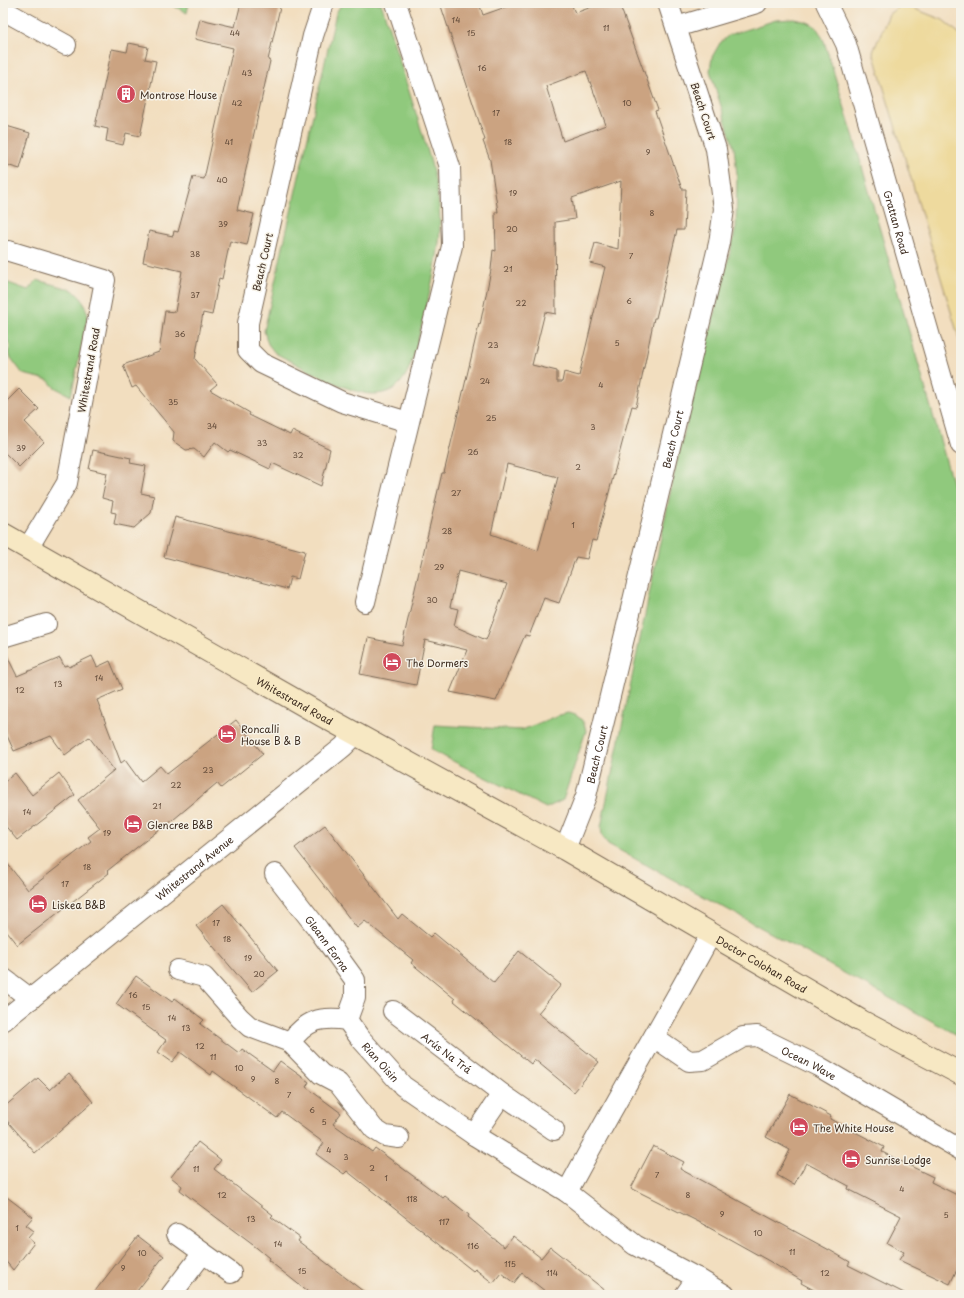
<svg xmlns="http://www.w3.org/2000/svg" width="964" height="1298" viewBox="0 0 964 1298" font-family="'Playpen Sans',sans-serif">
<rect width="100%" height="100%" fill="#f7f3e8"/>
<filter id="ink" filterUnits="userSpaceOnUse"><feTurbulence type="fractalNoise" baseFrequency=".025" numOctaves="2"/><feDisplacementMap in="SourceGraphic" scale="8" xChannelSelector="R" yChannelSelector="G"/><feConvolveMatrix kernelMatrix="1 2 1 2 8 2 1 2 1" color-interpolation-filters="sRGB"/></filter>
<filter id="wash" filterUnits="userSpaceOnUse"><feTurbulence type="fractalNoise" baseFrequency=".012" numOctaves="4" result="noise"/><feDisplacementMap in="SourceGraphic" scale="16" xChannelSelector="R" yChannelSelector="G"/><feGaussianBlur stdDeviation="0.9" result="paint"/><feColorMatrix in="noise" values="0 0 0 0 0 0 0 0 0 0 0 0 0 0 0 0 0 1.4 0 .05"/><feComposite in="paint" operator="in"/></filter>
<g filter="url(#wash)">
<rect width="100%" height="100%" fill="#f2debf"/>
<path fill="#90c97d" stroke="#667a4e" d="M168,3H189L187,13Z
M342,3H381L382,6C393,39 403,73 414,107C428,151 444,196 439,242C435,275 426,308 418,340C411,365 405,395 372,394C349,394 297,364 275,353L268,344L264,331L336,13Z
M795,19C813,23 816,24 824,41L851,128L961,513V1037L608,844L602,836L601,827L676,465L736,228L737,174L734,148L710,71L712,57L720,43L729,35L776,20Z
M37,280L73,290L82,299L88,314L71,396L54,387L48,380L23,374L8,354L10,346L3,331V281L28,290Z
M568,713C579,716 584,719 586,731L563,800L546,808L431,750L435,725L522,730L556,716Z"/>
<path fill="#eeda9e" stroke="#94825e" d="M902,4L943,20L961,35V345L873,52L889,14Z"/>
<g id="blocks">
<path fill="#cba381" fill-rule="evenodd" d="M241,3H281L268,60L270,61L237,210L254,214L247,245L230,241L222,279L219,278L212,315L203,313L195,359L217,384L210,390L250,413L249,415L290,435L292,431L330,449L321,486L272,463L270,469L230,450L228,452L215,442L204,457L194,449L186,450L173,441L174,432L136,386L132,388L123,365L159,352L165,311L175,312L182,271L143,262L149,231L173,236L174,231L178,232L193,177L204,179L233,48L195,39L200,19L235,27Z
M440,3H479L483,15L517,3H571L575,13L603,3H619L658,110L655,111L682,189H686L684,230H677L656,318H654L636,407L632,406L596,541L592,540L587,559L576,557L559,603L544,598L529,636L525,635L496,701L450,692L467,650L425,640L416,685L360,674L368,638L402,645L442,473H444L453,435L479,324L480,325L491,270L493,250L496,251L495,212H498L490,160L483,141L485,140ZM586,71L606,125L563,141L546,86ZM621,181L618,249L595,243L590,263L605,267L579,376L564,372L562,382H557V371L532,365L545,312L556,314L555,222L575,219L572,198ZM507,464L558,477L538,551L491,534ZM458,571L507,584L486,640L454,626L458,609L450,607Z
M129,43L148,47L145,59L156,61L140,136L126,133L123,145L106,141L108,129L95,126L112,49L127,52Z
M3,125L30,133L20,169L3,164Z
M19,389L39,409L25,422L44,442L19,467L3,451V405Z
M93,450L131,458L130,463L146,466L141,493L154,496L151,513L134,528L114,524L116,513L111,512L113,501L102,498L107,473L89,469Z
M175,517L305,551L298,579L290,577L287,589L164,557Z
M3,648L17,676L60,658L64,666L68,665L69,667L92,656L97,667L110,661L122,689L97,700L121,763L125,760L141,782L160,766L167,774L236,720L263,754L221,788L217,783L161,830L160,829L107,871L109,873L17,945L3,927V858L28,890L91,841L88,837L100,828L78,800L114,770L89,737L65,755L51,736L14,751L3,727Z
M15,773L32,795L59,773L75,795L17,840L3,823V783Z
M325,825L398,919L402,914L430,937L434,933L494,983L519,951L561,985L538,1013L599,1062L574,1092L534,1059L531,1064L454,1001L455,999L411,963L413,960L365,921L357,928L295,848Z
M223,904L278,971L252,992L196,926Z
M136,976L172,1002L175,998L204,1020L200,1024L239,1053L242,1049L273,1071L280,1061L309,1082L306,1087L341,1113L333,1124L372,1152L375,1148L443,1198L445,1196L469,1215L468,1217L504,1247L513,1236L541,1258L550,1247L611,1295H550L522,1273L514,1283L501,1273L493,1283L475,1269L473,1271L347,1171L344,1174L316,1154L324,1143L282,1112L277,1118L213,1071L211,1075L180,1052L172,1062L158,1052L166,1040L116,1004Z
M69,1073L93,1102L35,1153L3,1116V1108L38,1078L50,1090Z
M790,1094L831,1116L830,1119L884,1147L882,1152L933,1177L931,1182L961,1197V1261L950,1284L899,1260L904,1252L887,1243L901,1216L848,1189L849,1186L806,1163L794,1185L777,1175L790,1150L766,1137Z
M198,1142L221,1160L214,1169L273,1215L271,1217L300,1238L298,1241L368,1295H312L268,1260L269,1258L257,1248L180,1190L182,1186L171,1177Z
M653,1146L684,1162L680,1169L831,1251L850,1262L848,1265L908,1295H823L801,1283L802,1281L769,1261L699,1222L631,1188Z
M3,1194L33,1217L26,1225L34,1231L28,1238L34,1243L13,1270L3,1258Z
M138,1236L164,1256L134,1295H92Z"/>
</g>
</g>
<g filter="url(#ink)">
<use href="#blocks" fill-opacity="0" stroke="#7b6956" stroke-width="1"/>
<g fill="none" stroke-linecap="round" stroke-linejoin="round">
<g stroke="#7b6956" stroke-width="22">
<g id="minor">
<path d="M324,3L313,36L248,323V350L261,363L342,402L408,422"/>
<path id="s1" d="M826,3L846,44L961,445"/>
<path d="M3,10L66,45"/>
<path d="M676,27L757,3"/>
<path d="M9,251L105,280L67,483L28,548"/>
<path d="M365,602L452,246L450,167L396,3"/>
<path d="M3,637L46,624"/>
<path id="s2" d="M565,849L586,796L719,243L724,209L716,149L668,3"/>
<path id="s3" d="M275,874L318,929L355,980V998L347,1020"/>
<path d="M711,934C664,1021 613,1105 567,1192L635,1245L697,1278L725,1295"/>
<path d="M178,970L204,977L240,1018L250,1027L290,1042L321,1074L338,1083L374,1129L385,1136L399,1138"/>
<path d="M3,978L31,999"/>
<path id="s4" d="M393,1011L502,1094L554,1130"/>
<path id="s5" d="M3,1021L343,747L356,734"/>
<path id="s6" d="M654,1037L689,1061L703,1060L743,1037L757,1036L818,1066L961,1150"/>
<path id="s7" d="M290,1042C307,1020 320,1016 347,1020L360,1038L403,1086L474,1135L567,1192"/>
<path d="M474,1135L502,1094"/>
<path d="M177,1234L231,1273"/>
<path d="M171,1295L203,1253"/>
<path d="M685,1295L697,1278"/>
</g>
</g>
<g stroke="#7b6956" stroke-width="24">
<g id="secondary">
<path id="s8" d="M3,534L323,716L565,849L861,1021L961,1074"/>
</g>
</g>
<use href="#minor" stroke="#fff" stroke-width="20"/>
<use href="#secondary" stroke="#f7e8c3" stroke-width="22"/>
</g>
</g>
<defs>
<g id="building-disc" transform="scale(1)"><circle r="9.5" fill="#d1495b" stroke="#f7f3e8"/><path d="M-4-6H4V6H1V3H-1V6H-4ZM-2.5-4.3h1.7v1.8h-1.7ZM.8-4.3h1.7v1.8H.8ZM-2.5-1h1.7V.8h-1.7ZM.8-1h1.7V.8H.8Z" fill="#fff"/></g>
<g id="hotel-disc" transform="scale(1)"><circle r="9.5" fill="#d1495b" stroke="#f7f3e8"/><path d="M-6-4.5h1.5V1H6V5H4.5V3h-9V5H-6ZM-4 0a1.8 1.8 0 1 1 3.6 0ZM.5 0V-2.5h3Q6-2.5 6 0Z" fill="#fff"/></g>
</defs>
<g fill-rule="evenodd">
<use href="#building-disc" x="126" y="94"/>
<use href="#hotel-disc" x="392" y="662"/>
<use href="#hotel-disc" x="227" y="734"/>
<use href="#hotel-disc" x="133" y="824"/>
<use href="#hotel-disc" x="38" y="904"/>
<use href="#hotel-disc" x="799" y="1127"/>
<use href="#hotel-disc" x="851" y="1159"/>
</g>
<g text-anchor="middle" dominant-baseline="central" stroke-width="3" stroke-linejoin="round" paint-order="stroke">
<g font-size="8" fill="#5f4837">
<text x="456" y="20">14</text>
<text x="606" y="28">11</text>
<text x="235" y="33">44</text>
<text x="471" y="33">15</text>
<text x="482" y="68">16</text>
<text x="247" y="73">43</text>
<text x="237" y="103">42</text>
<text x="627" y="103">10</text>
<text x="496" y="113">17</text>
<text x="229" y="142">41</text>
<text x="508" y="142">18</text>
<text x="648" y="152">9</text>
<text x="222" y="180">40</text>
<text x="513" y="193">19</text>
<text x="652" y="213">8</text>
<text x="223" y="224">39</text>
<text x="512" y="229">20</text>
<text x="195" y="254">38</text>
<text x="631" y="256">7</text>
<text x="508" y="269">21</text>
<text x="195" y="295">37</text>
<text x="629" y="301">6</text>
<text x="521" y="303">22</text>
<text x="180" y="334">36</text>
<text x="617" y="343">5</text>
<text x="493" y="345">23</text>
<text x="485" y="381">24</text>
<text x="601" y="385">4</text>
<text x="173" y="402">35</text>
<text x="491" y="418">25</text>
<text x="212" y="426">34</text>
<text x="593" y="427">3</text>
<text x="262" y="443">33</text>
<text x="21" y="448">39</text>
<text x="473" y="452">26</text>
<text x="298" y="455">32</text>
<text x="578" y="467">2</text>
<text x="456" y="493">27</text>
<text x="573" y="525">1</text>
<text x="447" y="531">28</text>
<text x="439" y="567">29</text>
<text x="432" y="600">30</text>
<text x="99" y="678">14</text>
<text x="58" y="684">13</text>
<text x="20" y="690">12</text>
<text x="208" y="770">23</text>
<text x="176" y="785">22</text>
<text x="157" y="806">21</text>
<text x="27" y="812">14</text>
<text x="107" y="833">19</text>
<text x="87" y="867">18</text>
<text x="65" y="884">17</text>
<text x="216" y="923">17</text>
<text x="227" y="939">18</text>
<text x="248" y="958">19</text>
<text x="259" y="974">20</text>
<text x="133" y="995">16</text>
<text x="146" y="1007">15</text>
<text x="172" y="1018">14</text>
<text x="186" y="1028">13</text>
<text x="200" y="1046">12</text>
<text x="213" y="1057">11</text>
<text x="239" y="1068">10</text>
<text x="253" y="1079">9</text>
<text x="277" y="1081">8</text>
<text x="289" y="1095">7</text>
<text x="312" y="1110">6</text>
<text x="324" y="1122">5</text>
<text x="329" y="1150">4</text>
<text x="346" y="1157">3</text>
<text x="372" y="1168">2</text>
<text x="196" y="1169">11</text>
<text x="657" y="1175">7</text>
<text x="386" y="1178">1</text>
<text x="902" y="1189">4</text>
<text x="222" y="1195">12</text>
<text x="688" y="1195">8</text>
<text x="412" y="1199">118</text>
<text x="722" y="1214">9</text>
<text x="946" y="1215">5</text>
<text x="251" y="1219">13</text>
<text x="444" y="1222">117</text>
<text x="17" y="1228">1</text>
<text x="758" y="1233">10</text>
<text x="278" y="1244">14</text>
<text x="473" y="1246">116</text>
<text x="792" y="1252">11</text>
<text x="142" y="1253">10</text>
<text x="510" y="1264">115</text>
<text x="123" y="1268">9</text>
<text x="302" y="1271">15</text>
<text x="552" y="1273">114</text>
<text x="825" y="1273">12</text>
</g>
<g font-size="10" fill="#3b2a1e" stroke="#f7f3e8" text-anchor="start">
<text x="140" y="94">Montrose House</text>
<text x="406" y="662">The Dormers</text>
<text x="241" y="728">Roncalli<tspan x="241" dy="12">House B &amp; B</tspan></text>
<text x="147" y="824">Glencree B&amp;B</text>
<text x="52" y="904">Liskea B&amp;B</text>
<text x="813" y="1127">The White House</text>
<text x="865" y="1159">Sunrise Lodge</text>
</g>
<g font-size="10" fill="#3b2a1e" stroke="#f7f3e8">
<text transform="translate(704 111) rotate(72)">Beach Court</text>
<text stroke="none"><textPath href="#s1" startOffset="231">Grattan Road</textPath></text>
<text transform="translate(262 262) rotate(-77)">Beach Court</text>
<text transform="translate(88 370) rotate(-80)">Whitestrand Road</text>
<text stroke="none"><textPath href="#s2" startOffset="424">Beach Court</textPath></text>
<text stroke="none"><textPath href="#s8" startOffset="336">Whitestrand Road</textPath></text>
<text stroke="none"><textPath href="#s2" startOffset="100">Beach Court</textPath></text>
<text stroke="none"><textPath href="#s5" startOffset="245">Whitestrand Avenue</textPath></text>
<text stroke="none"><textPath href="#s3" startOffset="87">Gleann Eorna</textPath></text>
<text stroke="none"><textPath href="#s8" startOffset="872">Doctor Colohan Road</textPath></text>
<text stroke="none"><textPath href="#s4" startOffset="68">Arús Na Trá</textPath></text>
<text stroke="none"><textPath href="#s7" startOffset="119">Rian Oisin</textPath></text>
<text stroke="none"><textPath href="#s6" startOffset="175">Ocean Wave</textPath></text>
</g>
</g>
<rect width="964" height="1298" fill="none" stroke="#f7f3e8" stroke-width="16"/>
</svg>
